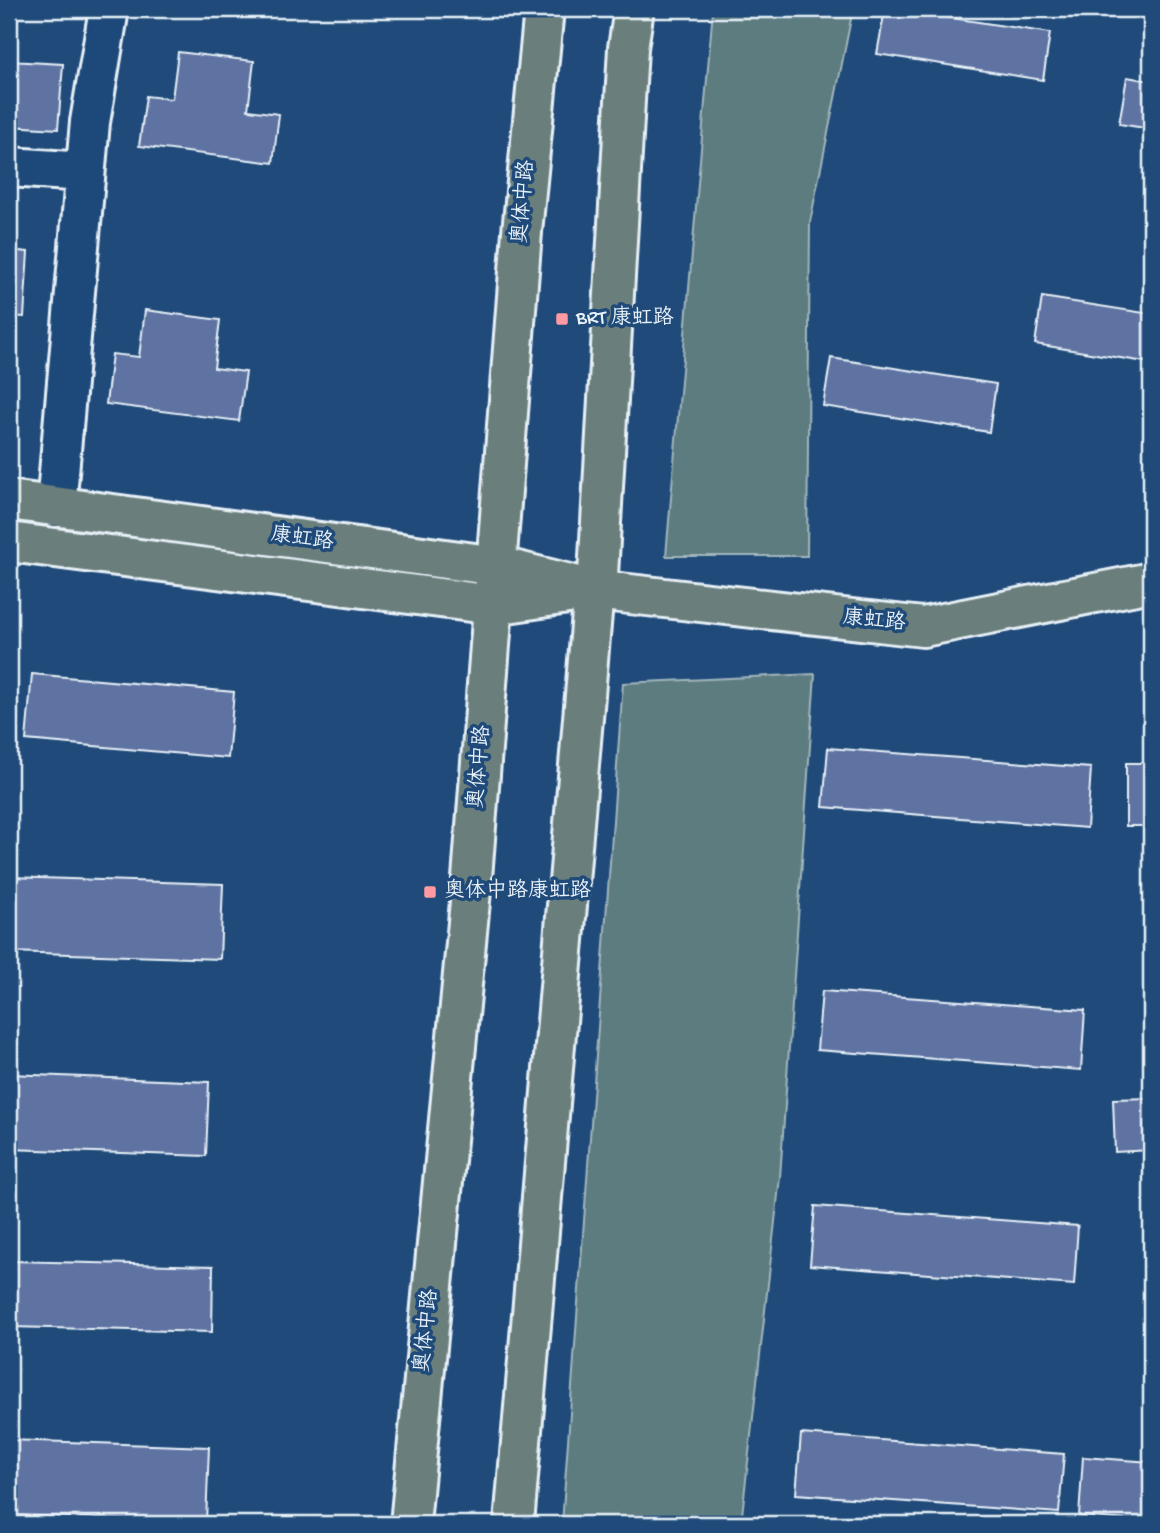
<svg xmlns="http://www.w3.org/2000/svg" width="1160" height="1533" viewBox="0 0 1160 1533" font-family="'Gochi Hand','LXGW WenKai TC',sans-serif">
<rect width="100%" height="100%" fill="#1f4a7a"/>
<filter id="ink" filterUnits="userSpaceOnUse"><feTurbulence type="fractalNoise" baseFrequency=".0143" numOctaves="2"/><feDisplacementMap in="SourceGraphic" scale="14" xChannelSelector="R" yChannelSelector="G"/><feConvolveMatrix kernelMatrix="1 2 1 2 8 2 1 2 1" color-interpolation-filters="sRGB"/></filter>
<g filter="url(#ink)">
<path fill="#5c7c80" stroke="#a2b6bc" stroke-width="2" d="M713,9H853L810,222L807,556H666Z
M815,674L780,1177L741,1524H562L623,683Z"/>
<path fill="#5f73a3" stroke="#e8f1f8" stroke-width="2" d="M885,9H893L1050,33L1043,80L877,54Z
M178,52L254,61L248,110L279,114L273,163L139,146L146,96L172,99Z
M9,61L63,64L58,129L9,126Z
M1127,77L1151,81V129L1119,124Z
M9,250L28,252L24,317L9,316Z
M1042,297L1151,314V363L1035,344Z
M145,310L220,320L214,368L246,372L239,421L106,404L112,354L139,357Z
M831,358L996,384L989,432L823,406Z
M32,674L234,692L228,758L26,740Z
M828,748L1091,768L1087,828L823,807Z
M1126,763H1151V826H1126Z
M9,877L223,884L220,959L9,952Z
M822,991L1085,1010L1081,1070L817,1050Z
M9,1074L209,1082L206,1156L9,1149Z
M1151,1098V1150L1115,1152L1113,1099Z
M815,1206L1078,1226L1074,1285L810,1265Z
M11,1261L213,1266L212,1332L10,1327Z
M801,1434L1064,1454L1059,1513L796,1494Z
M9,1440L209,1447L206,1522L9,1515Z
M1083,1457L1151,1462V1522L1079,1516Z"/>
<g fill="none" stroke-linecap="round" stroke-linejoin="round">
<g stroke="#e8f1f8" stroke-width="44">
<path id="minor" d="M9,167L85,172
M56,507L90,122L109,9"/>
</g>
<g stroke="#e8f1f8" stroke-width="44">
<path id="major" d="M9,500L497,566L594,590L923,627L1151,582
M9,542L494,605L575,593
M410,1524L471,891L522,232L544,9
M514,1524L594,590L598,575L628,48L634,9"/>
</g>
<use href="#minor" stroke="#1f4a7a" stroke-width="38"/>
<use href="#major" stroke="#6a7f7c" stroke-width="38"/>
</g>
</g>
<g fill="#ff9aa2" stroke="#1f4a7a" stroke-width="2.5">
<rect x="555" y="312" width="14" height="14" rx="3.5"/>
<rect x="423" y="885" width="14" height="14" rx="3.5"/>
</g>
<g text-anchor="middle" dominant-baseline="central" stroke-width="7" stroke-linejoin="round" paint-order="stroke">
<g font-size="21" fill="#e8f1f8" stroke="#1f4a7a">
<text transform="translate(525 202) rotate(-85)">奥体中路</text>
<text transform="translate(302 540) rotate(8)">康虹路</text>
<text transform="translate(874 622) rotate(6)">康虹路</text>
<text transform="translate(481 767) rotate(-85)">奥体中路</text>
<text transform="translate(428 1331) rotate(-84)">奥体中路</text>
</g>
<g font-size="21" fill="#e8f1f8" stroke="#1f4a7a" text-anchor="start">
<text x="576" y="319">BRT 康虹路</text>
<text x="444" y="892">奥体中路康虹路</text>
</g>
</g>
<rect width="1160" height="1533" fill="none" stroke="#1f4a7a" stroke-width="35"/>
<rect x="18" y="18" width="1125" height="1498" fill="none" stroke="#e8f1f8" stroke-width="2.5" filter="url(#ink)"/>
</svg>
